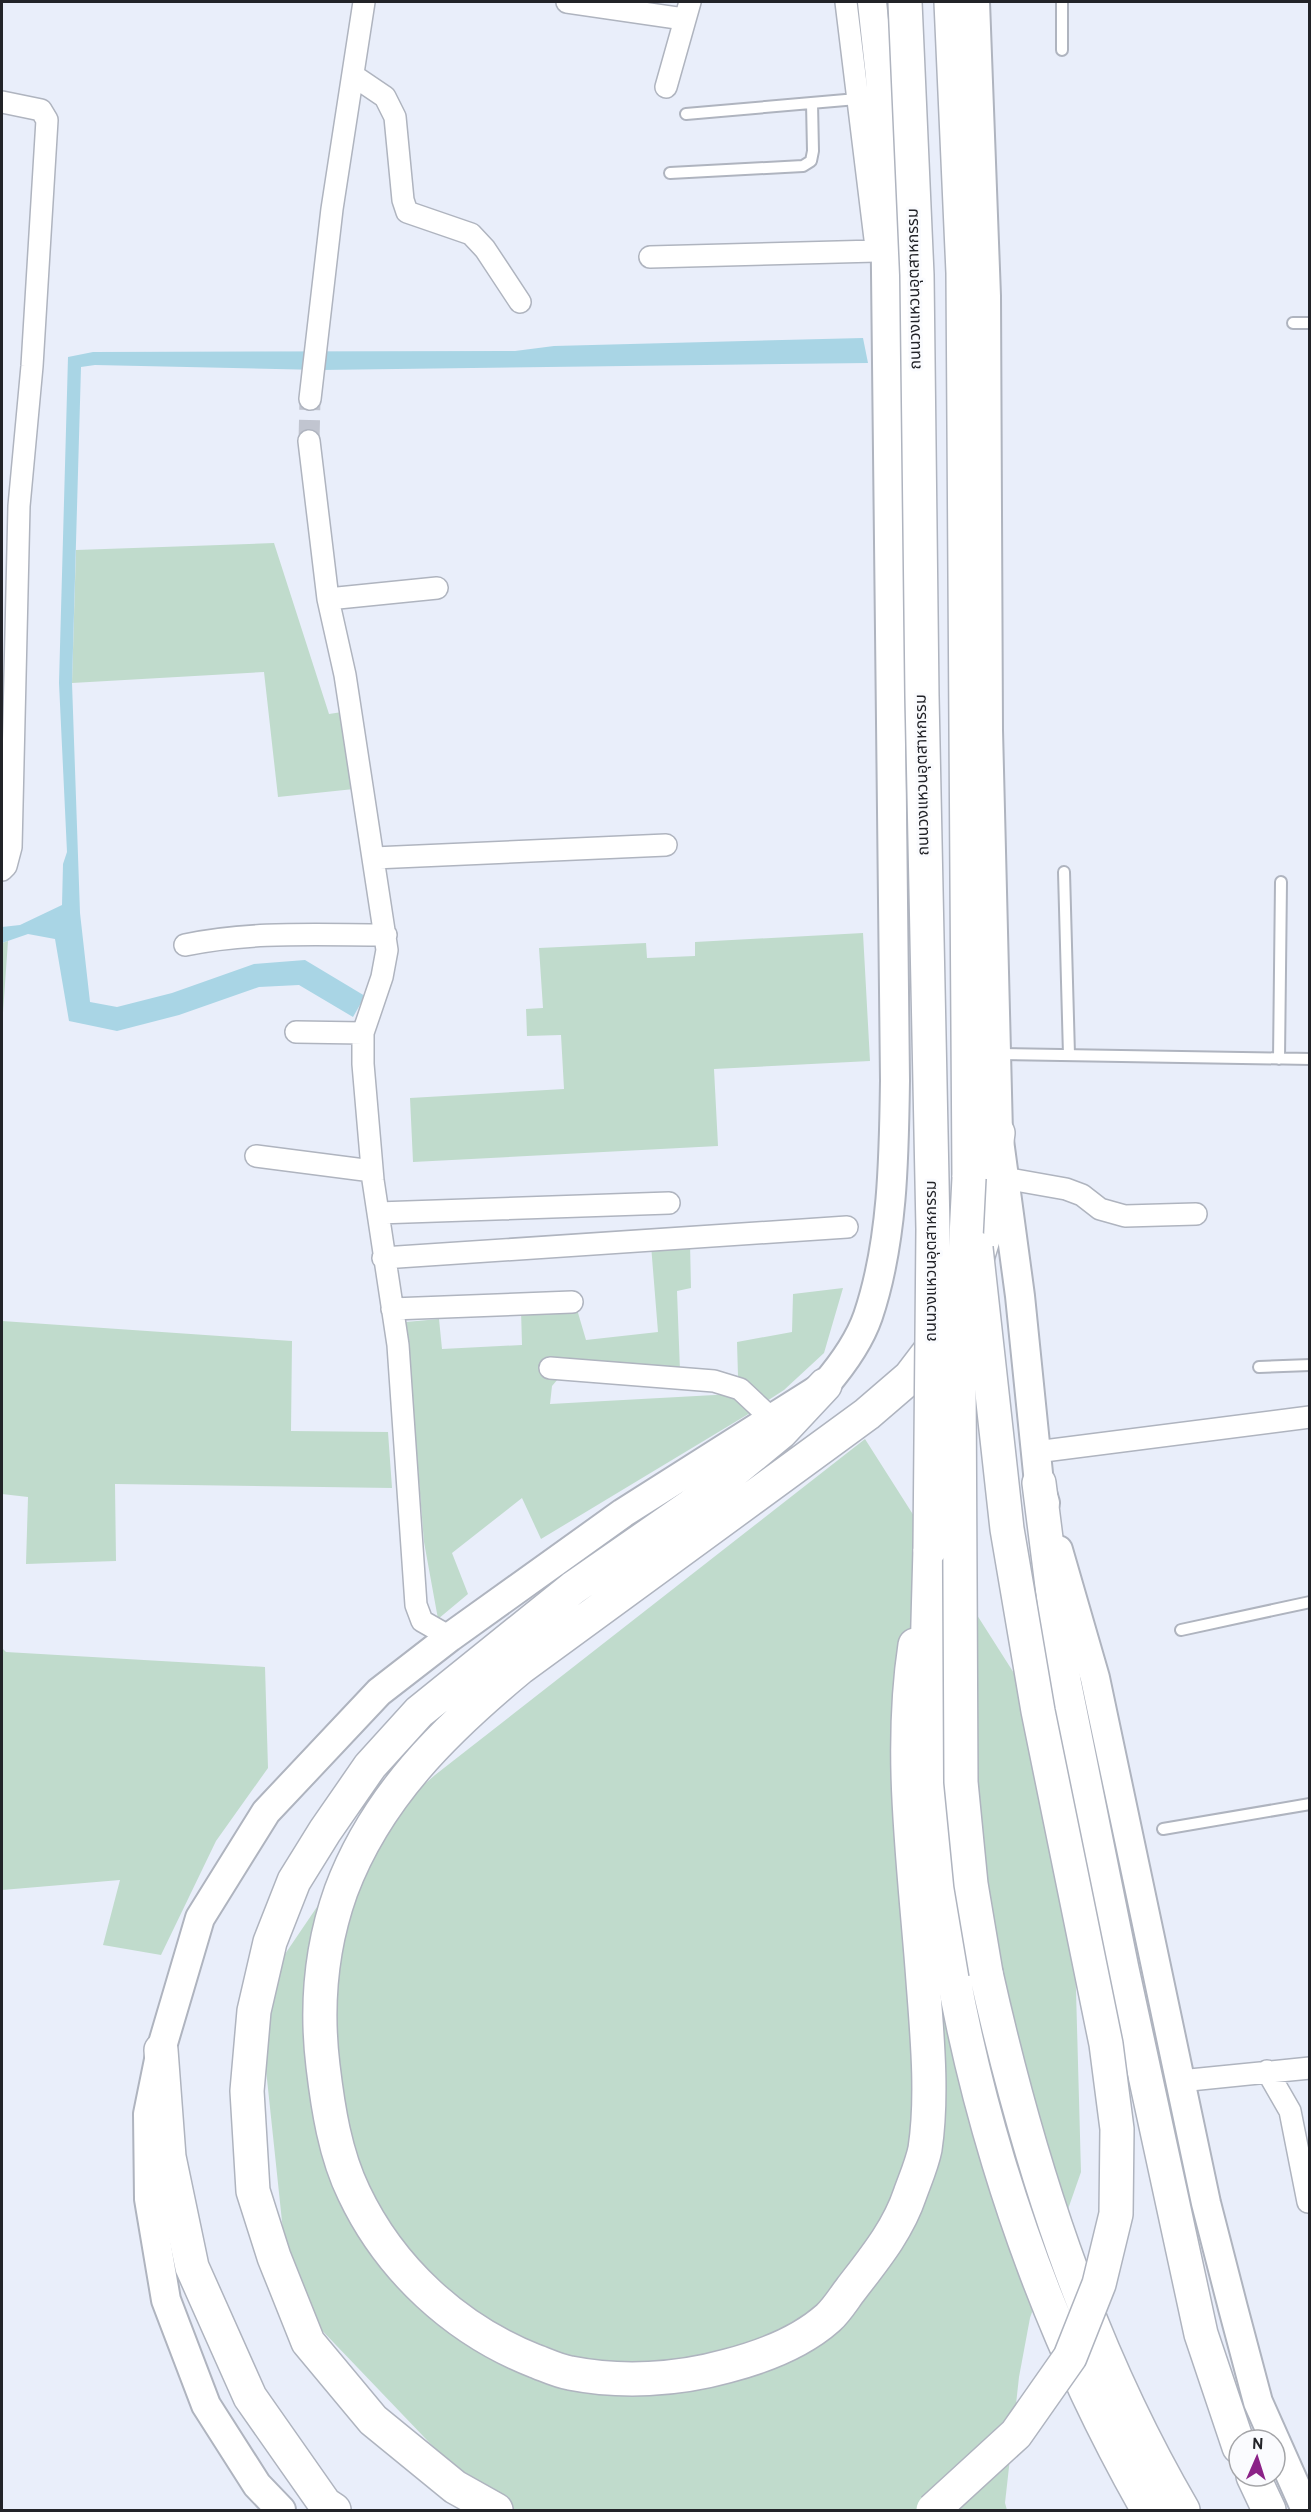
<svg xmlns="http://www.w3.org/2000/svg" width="1311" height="2512" viewBox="0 0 1311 2512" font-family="Overpass,'Noto Sans Thai',sans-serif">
<rect width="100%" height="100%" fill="#e9eefa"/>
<path fill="#c0dbcc" d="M274,543L329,714L342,712L354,789L278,797L264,672L72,683L76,550Z
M863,933L870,1061L714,1069L718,1146L413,1162L410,1098L564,1089L561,1035L527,1036L526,1009L543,1008L539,948L646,943L647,958L695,956V942Z
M8,941L2,1027V943Z
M690,1243L691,1288L677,1291L680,1371L668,1376L650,1364L569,1366L552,1386L550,1404L733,1394L750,1413L541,1539L522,1498L452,1553L468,1594L438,1619L424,1542L406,1322L439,1319L442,1349L522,1345L521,1310L576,1306L586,1340L658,1332L651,1245Z
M843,1288L824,1353L784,1390L767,1401L738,1376L737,1342L792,1332L793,1294Z
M2,1321L292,1341L291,1431L388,1432L392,1488L115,1484L116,1561L26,1564L28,1497L2,1494Z
M865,1439L1038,1711L1075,1954L1081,2172L1030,2318L1019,2377L1005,2503L1007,2510H500L491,2507L290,2297L258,1994L365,1836L435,1775Z
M2,1648L6,1652L265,1667L268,1768L216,1841L161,1955L103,1945L120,1880L2,1890Z"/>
<path fill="#a9d5e5" d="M863,338L868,363L320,370L95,365L81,367L72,683L80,913L90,1002L117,1007L172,993L254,964L305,960L365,996L353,1017L299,985L259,987L179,1015L117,1031L69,1021L55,939L28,934L2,943V927L20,925L62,905L63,864L67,852L59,683L68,357L93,352L515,351L554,346Z"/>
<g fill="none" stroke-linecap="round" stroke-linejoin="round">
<path stroke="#c1c5d0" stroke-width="21" stroke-dasharray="21 10" stroke-linecap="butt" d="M309,441L310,399"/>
<g stroke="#afb4bf" stroke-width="14">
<path id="lane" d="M1062,50V2
M686,114L857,99
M670,173L803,166L811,161L813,151L812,103
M1293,323H1310
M1064,872L1069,1055
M997,1054L1310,1059
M1279,1059L1281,882
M1259,1367L1310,1365
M1181,1630L1310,1602
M1163,1829L1310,1804"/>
</g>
<g stroke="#afb4bf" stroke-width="24">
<path id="street" d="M567,2L684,19
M846,2L875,239
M354,76L385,97L395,117L403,200L407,212L471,234L485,249L520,302
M666,87L690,2
M2,102L41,110L47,120L32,366L19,506L11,847L6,866L2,870
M650,257L876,251
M310,399L332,209L364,2
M309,441L328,599L345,675L387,950L382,977L363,1033V1064L373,1180L398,1345L416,1605L422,1621L450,1637
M328,599L437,588
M374,858L666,845
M185,945C251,931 318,935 386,935
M296,1032L363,1033
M256,1156L372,1171
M1004,1178L1066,1189L1082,1195L1100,1209L1125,1216L1196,1214
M378,1213L669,1203
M383,1258L847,1227
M392,1309L572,1302
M550,1368L714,1381L740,1389L772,1419
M1036,1452L1310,1417
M1267,2071L1290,2111L1308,2202
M1180,2081L1310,2068"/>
</g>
<g stroke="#afb4bf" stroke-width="32">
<path id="secondary" d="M975,2L986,296L988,730L998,1133L1020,1296L1039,1483L1045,1503
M1058,1550L1095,1678L1206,2203L1233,2308L1258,2402L1306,2510
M281,2510L257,2485L206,2405L166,2300L149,2199L148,2114L161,2050L200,1918L266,1812L379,1692L450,1637L623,1513L825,1385C843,1364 859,1342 868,1316C893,1242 894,1157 895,1080L885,183L880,76L872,2"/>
</g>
<g stroke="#afb4bf" stroke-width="36">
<path id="primary" d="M951,2L963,273L969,1178
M971,1278L984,1236L998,1133
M915,1645C898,1756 915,1870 923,1981C927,2034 933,2096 925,2149C922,2164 915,2180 910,2194C898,2230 874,2259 851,2289C844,2298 837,2310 828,2318C801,2342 762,2357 727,2366C677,2380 621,2383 570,2373C558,2371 546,2365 535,2361C456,2330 390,2269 354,2193C335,2154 328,2108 323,2066C316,2008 321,1947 341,1891C376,1797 445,1730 520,1668L867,1414L910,1377L942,1335
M496,2510L455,2487L373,2420L308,2342L274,2257L253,2191L247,2091L254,2011L270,1942L294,1881L325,1831L370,1766L419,1712L573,1588L691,1506L781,1432L825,1385"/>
</g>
<g stroke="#afb4bf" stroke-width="36">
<path id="highway" d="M1039,1483L1064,1681L1122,1969L1201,2334L1239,2447
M930,1549C928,1629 924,1710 930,1790C947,2041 1023,2291 1148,2510
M986,1973C1028,2161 1086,2344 1183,2510
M161,2050L169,2157L192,2267L250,2397L325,2504L334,2510
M1253,2476L1269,2510"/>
</g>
<use href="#lane" stroke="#fff" stroke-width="10"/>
<use href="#street" stroke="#fff" stroke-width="21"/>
<use href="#secondary" stroke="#fff" stroke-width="28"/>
<use href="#primary" stroke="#fff" stroke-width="33"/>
<use href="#highway" stroke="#fff" stroke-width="33"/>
<g stroke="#afb4bf" stroke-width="36" stroke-linecap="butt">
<path id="primary-bridge" d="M905,2L917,275L922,696L933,1229L930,1549
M933,2510L1016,2434L1070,2357L1099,2284L1116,2214L1117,2129L1106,2044L1038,1711L1007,1529L976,1248"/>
</g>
<g stroke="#afb4bf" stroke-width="36" stroke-linecap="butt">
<path id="highway-bridge" d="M969,1178L959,1376L961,1782L971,1884L986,1973"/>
</g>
<use href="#primary-bridge" stroke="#fff" stroke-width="33"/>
<use href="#highway-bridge" stroke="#fff" stroke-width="33"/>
</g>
<g text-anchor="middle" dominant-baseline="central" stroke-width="6" stroke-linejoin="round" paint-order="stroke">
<g font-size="16" fill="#222328" stroke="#fafbfe">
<text transform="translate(915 289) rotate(-91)">ถนนวงแหวนอุตสาหกรรม</text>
<text transform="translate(923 775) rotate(-91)">ถนนวงแหวนอุตสาหกรรม</text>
<text transform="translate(932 1261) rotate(-90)">ถนนวงแหวนอุตสาหกรรม</text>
</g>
</g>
<rect width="1311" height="2512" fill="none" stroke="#222328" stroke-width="6"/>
<g transform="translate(1257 2458) rotate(3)"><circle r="28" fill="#fafbfe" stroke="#a4a5a8" stroke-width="1.5"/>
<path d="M0-4.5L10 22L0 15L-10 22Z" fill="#8b2287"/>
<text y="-9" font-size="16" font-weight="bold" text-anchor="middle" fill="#222328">N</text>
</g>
</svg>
